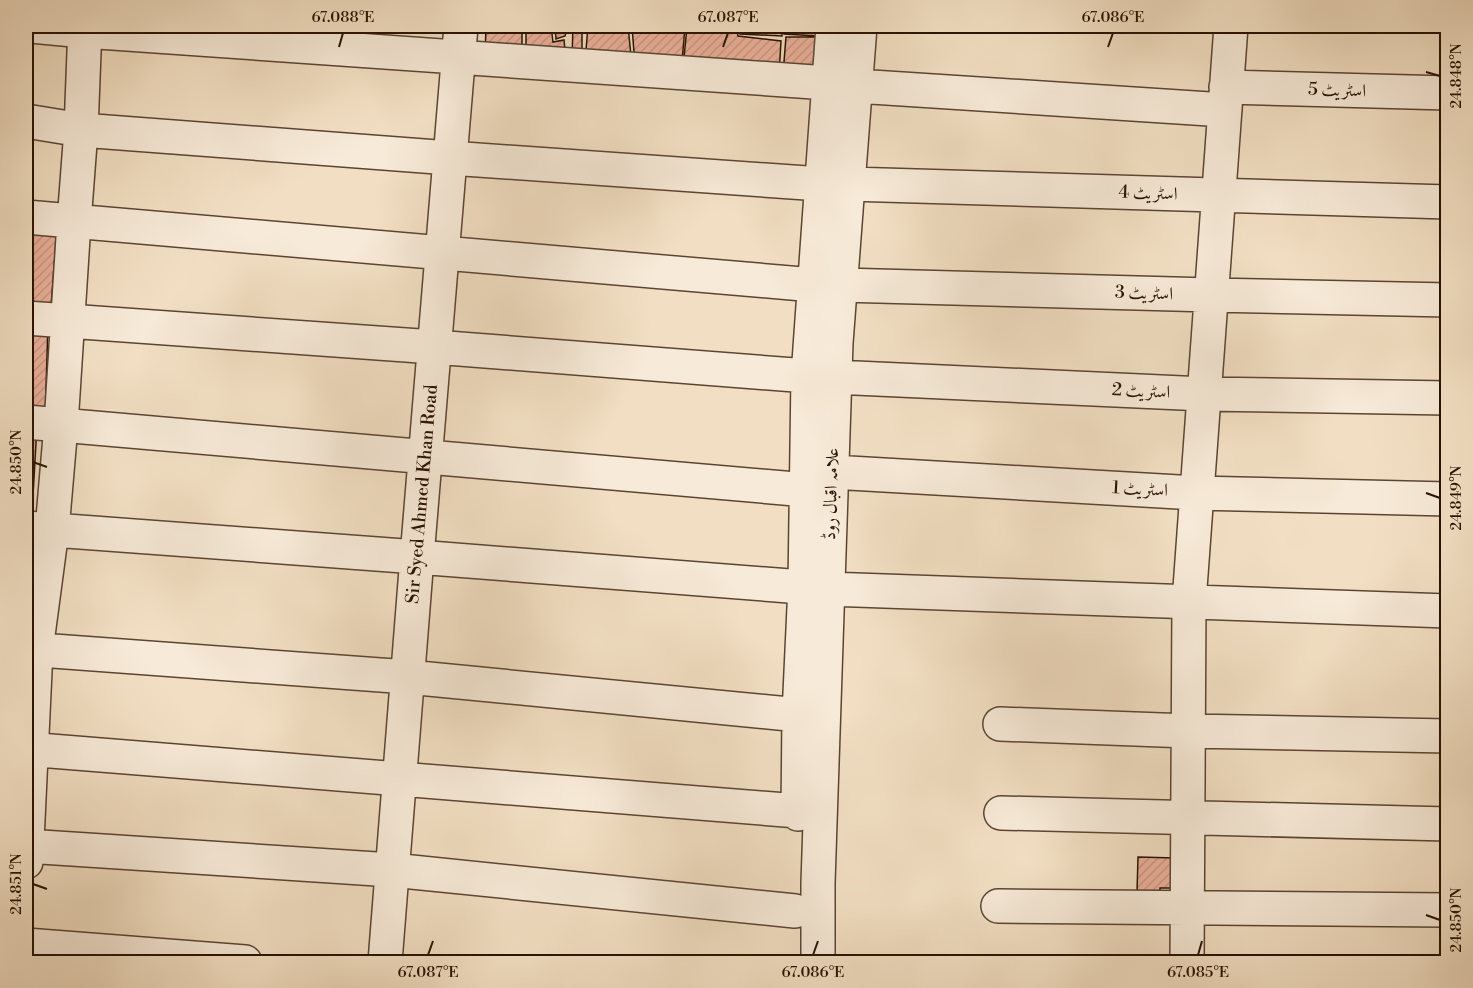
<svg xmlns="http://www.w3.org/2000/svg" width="1473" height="988" viewBox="0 0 1473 988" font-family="'Libre Bodoni',Amiri,serif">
<defs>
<pattern id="building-hatch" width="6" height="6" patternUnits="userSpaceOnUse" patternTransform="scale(1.5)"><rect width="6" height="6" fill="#eaaf99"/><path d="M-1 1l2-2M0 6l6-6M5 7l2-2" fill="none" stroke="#c99682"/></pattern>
</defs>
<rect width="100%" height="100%" fill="#f2dfc3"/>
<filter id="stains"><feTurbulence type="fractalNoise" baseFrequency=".00333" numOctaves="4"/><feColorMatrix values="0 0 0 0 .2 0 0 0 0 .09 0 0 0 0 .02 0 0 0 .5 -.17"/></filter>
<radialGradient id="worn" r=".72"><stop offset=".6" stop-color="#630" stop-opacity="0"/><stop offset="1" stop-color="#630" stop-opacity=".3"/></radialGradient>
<path fill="url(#building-hatch)" stroke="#291201" stroke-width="1.5" d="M486,26H489L493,31L500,26H522V59L485,56Z
M526,26H551L553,42L564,40L566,60L526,53Z
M555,26H568L565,36L556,39Z
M573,26H582V63L572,58Z
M588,26H628L632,66L585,62Z
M632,26L685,27L682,61L635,66Z
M719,26H738V28H719Z
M740,26H782V36L740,34Z
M784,26H817V36L784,34Z
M687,27L737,31L738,36L781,41L779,75L683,68Z
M786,37H820L814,74H783Z
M26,225L57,228L51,307L26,304Z
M26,322L48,324L45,421L26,420Z
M26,425L37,426L32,513L26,512Z
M32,548L26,644V549Z
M1138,857L1175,858L1174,888H1160V893L1137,892Z"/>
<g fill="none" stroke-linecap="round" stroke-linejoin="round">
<g stroke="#5b4532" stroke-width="36">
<path id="minor" d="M31,26L84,31L828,83
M856,86L1225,110
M1226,87L1448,93
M26,121L81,130L450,158L821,184
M849,184L1448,202
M26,217L814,285
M841,285L1211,295L1448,300
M26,318L434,347L808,376
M834,377L1204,394L1448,398
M26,422L807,490
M832,472L1196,493L1448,499
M26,528L417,557L828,589L1448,611
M26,649L408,677L799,715
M1000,724L1188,731L1448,736
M26,749L798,811
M1001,813L1448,824
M798,814L799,715L805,586L808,376L833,26
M26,846L392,870L795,911
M26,862L36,650L52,530L61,425L74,222L81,130L85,26
M998,906L1448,910
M26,945L245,962
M385,962L417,557L461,26
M818,962V883L836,343L860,26
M1187,962L1189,602L1231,26"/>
</g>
<use href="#minor" stroke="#f7ead8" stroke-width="33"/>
</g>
<path fill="none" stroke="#291201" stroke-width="2" d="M339,47L343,33M723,47L728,33M1108,47L1113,33M1426,72L1440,76M33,462L47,467M1426,493L1440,498M33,884L47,889M1426,915L1440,920M428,955L433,941M813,955L818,941M1198,955L1202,941"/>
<g text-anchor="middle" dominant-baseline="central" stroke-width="6" stroke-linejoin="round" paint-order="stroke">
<g font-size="18" fill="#291201" stroke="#f7ead8">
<text transform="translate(1337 90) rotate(2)">اسٹریٹ 5</text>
<text transform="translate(1148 193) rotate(2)">اسٹریٹ 4</text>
<text transform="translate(1144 293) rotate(2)">اسٹریٹ 3</text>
<text transform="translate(1141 391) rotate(3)">اسٹریٹ 2</text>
<text transform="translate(1140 489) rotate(3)">اسٹریٹ 1</text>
<text transform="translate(422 494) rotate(-85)">Sir Syed Ahmed Khan Road</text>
<text transform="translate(831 494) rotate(-88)">علامہ اقبال روڈ</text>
</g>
</g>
<rect width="1473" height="988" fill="none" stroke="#f2dfc3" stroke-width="66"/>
<rect x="33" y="33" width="1407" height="922" fill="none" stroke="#291201" stroke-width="2"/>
<g font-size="15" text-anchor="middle" fill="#291201">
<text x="343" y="22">67.088°E</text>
<text x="728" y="22">67.087°E</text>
<text x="1113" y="22">67.086°E</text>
<text transform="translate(1456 76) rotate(-90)" y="5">24.848°N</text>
<text transform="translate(16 462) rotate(-90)" y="5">24.850°N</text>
<text transform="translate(1456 498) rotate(-90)" y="5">24.849°N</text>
<text transform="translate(16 884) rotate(-90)" y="5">24.851°N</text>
<text transform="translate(1456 920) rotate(-90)" y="5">24.850°N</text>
<text x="428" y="977">67.087°E</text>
<text x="813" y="977">67.086°E</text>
<text x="1198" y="977">67.085°E</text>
</g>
<rect width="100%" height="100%" filter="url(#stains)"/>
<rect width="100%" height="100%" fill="url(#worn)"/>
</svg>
